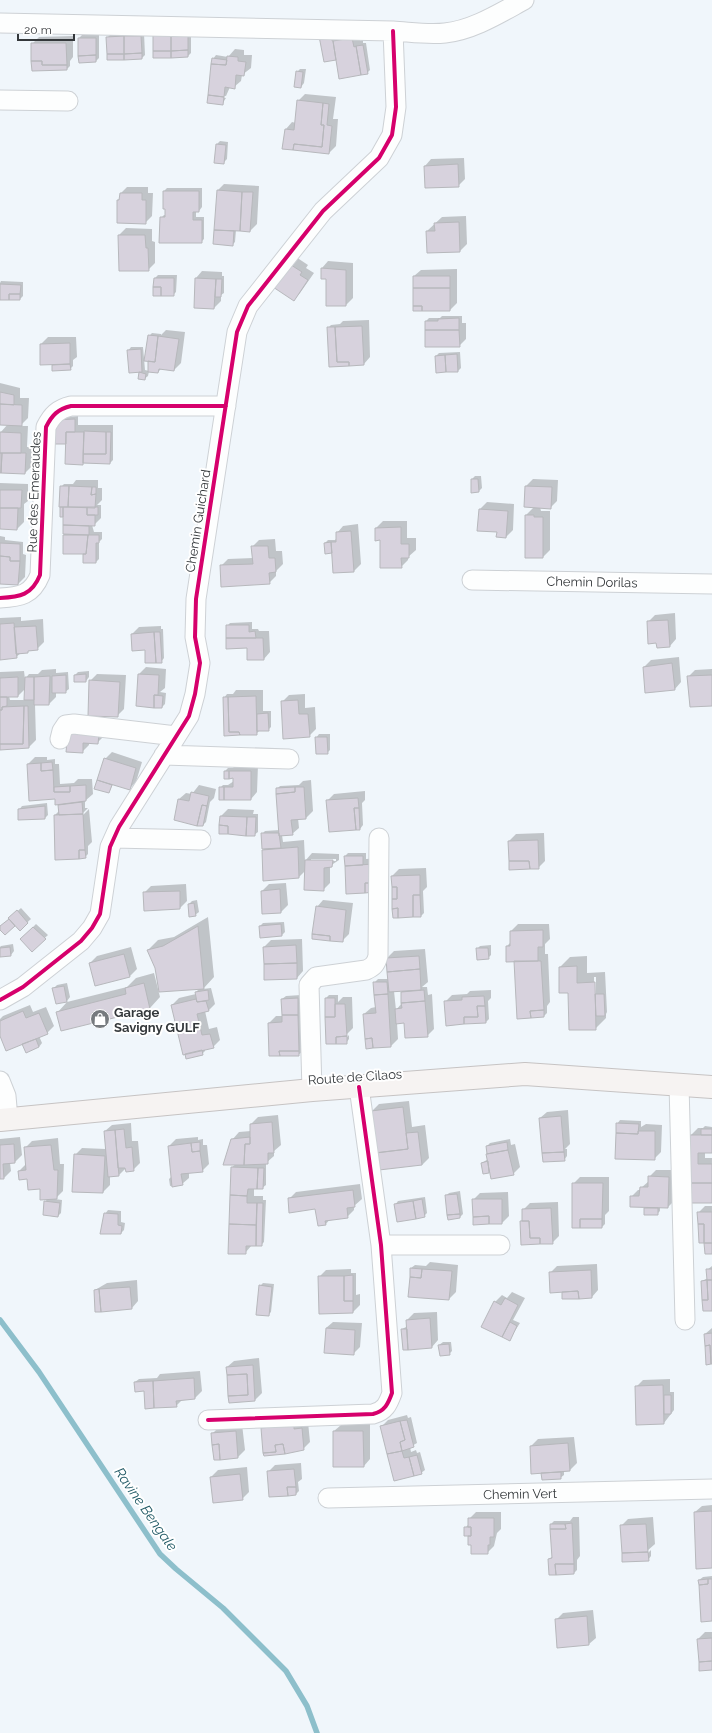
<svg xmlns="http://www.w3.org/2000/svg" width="712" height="1733" viewBox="0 0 712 1733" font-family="Raleway,sans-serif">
<rect width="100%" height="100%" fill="#f0f6fb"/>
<path fill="#0003" fill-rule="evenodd" d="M191,31V53L188,56L154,57Z
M359,31L360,41L363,40V43H366L370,70L367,73L337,58L320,36Z
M144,33L145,55L142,58L108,37L111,34Z
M82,35H99V58L96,61L79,38Z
M73,36V57L70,61V66L67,69L32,44L39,37Z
M235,49L244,50V55H252L251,68L242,75L241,81L234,87H230L226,96L210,94V96L226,98L222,104L208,102L213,59L216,55L228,57Z
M300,69H306L304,83L301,87L297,72Z
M305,94L336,97L333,119H338L336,146L329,153L286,129L292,122L296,123L298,101Z
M220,141L228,142L227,159L224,162L217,144Z
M464,158L465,179L458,186L425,166L431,159Z
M224,184L259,186L257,224L250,231L236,230L235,242L232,245L214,244L218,190Z
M127,187H148V193H153L152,216L145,223L118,200L120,198L121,193Z
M167,188H202V207L199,211H196V217H204V239L201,242L161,218L164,215H166V208H164V191Z
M466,216L467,244L460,251L427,231L442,217Z
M126,228L152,229V241L155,242V263L148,270L119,235Z
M296,257L308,265L306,268L314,273L300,293L294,300L289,263Z
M328,261L353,263V298L346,305L327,278L322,268Z
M457,269V303L450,310L414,276L421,270Z
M202,271L222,272V276H224V293L221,295V301L214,308L196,278Z
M158,275H177L176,292L173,295L155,278Z
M1,281L23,282V296L20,299H0V283Z
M442,316H462V323H466V339L459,346L426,321L429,318H440Z
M369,320L370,357L364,364L328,328L331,325L340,324L343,321Z
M166,330L185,332L181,363L174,370L162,368L158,372L149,371L148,376L144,379L139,378L140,371L128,351L131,347H143L145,370L149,371V336L152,333L161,334V335Z
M48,337H76L77,357L73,360V366L70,369L53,370V364L41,344Z
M460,352L461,368L458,371L437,372L436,356L439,353Z
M0,383L20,388V398H29L28,418L20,426H28L27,447H32V466L25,473L0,472V433L8,424H0Z
M78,416V425H113V460L110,463L67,442L59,418Z
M475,476H481L482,488L479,491L472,479Z
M533,479L558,480L557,501L550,508L540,507L541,511H550V550L543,557L526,515L534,507H525L526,486Z
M76,480H98V488H102V500L97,505H101V518L94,525H92L94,532H102V539L99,542V559L96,562L85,553H64V516L61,487L64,484H73Z
M0,483L28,484V501L24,504V522L17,529L0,528Z
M487,502L514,504L513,530L506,537L498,531L480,509Z
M383,521H407V538H416V550L408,557V560L401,567L381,539L376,528Z
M358,524L361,564L354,571L333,552L325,543L328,540H335L337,538V533L343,526Z
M0,536L5,537V540L23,542V554L26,555L25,577L18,584L0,583Z
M275,539L276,551H282L283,564L276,571V576L269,583L221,566L228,559L253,558L252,547L259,540Z
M675,613L676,639L670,646L657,642L648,622L655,615Z
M21,617V621L43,619L44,642L37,649L21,653L16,657L0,659V618Z
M252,622V629H258L259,631H269L270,652L264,659L248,647L227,626L230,623Z
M161,626V629H163L164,658L161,662L132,634L139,627Z
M679,657L681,682L675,689L644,667L651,660Z
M146,667L166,669L165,688L160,692L166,693L165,704L162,707L139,674Z
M56,669V673L68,672L69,689L65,692H56V697L49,704H35L36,740L29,747L0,749V672L24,671L25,679L29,674H38L42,670ZM26,688L25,700H10L9,696H18Z
M712,669V705L688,677L695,670Z
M89,671V677L86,681L75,675L78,672Z
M97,674L126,675L124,709L117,716L90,681Z
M236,690H263V711H271V727L268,730H260L256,734L224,698L227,694H233Z
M305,694V708L315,707L316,729L309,736L282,702L289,695Z
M69,732L104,736L97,743H89V745L82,752Z
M319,734H330V750L327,753L316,738Z
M112,752L142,762L136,782L129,789L113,784L109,792L96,788L105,759Z
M35,757H47V760L55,759V764H59L60,784L74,783L78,779H92L93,794L85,801V808H88L79,817L80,818L89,809L92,842L88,846V854L85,857L55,815L59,811V803L28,764Z
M237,764L258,765L257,792L251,799L220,788L223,785H228L234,781V777L225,778V771L228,768H233Z
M311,780L313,811L306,818H298L299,828L292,834L282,835L283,842L304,840L305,861L312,853L339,854V860L330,866V883L323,890L305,871L299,877L263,850L265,848L262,834L265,831L280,830L277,789L280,786L299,785L303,781ZM311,859H336V861H311Z
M199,785L216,789L214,798L210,802L206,822L203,825L179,799L186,793L192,794Z
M365,791V800L362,803L363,825L360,829H355L327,801L334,794Z
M47,803L48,815L45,818L19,810L22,806Z
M228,809L254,810L253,814H258V832L254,835L220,824L221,816Z
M544,833L545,861L538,868L509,841L516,834Z
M348,853H366V859L379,858L376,879L345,856Z
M426,868L427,887L423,891L424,913L421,916L392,876L399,869Z
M286,883L288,905L281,912L262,891L269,884Z
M186,884L187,901L180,908L144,893L151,886Z
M197,900L199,912L195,915L189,904L192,901Z
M323,900L353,903L349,934L342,941L317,907Z
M21,908L31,919L20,929L16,924L5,934L0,927Z
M208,917L214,977L203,989L211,988L215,1004L208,1011H205L209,1029L217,1027L220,1040L213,1047L205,1049V1051L202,1054L172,1005L179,998L196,994V992L200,988L156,967L148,950L158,940L174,937Z
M284,922L285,932L282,935L260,937V926L263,923Z
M36,924L48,935L32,950L21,939Z
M518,924H549L550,939L545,944V954H548L550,1002L547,1006V1013L544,1016L515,960L507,961V946L511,942V931Z
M302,939L303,971L297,978L264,947L271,940Z
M13,944L14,951L11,955L0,956V947L1,946Z
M491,945V955L488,958L477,949L480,946Z
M131,947L137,969L130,976L95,985L90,963L97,956Z
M425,949L428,982L422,987H427L428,995L432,994L434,1029L427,1036L404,1022L397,1023L398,1039L391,1046L367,1048L364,1014L371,1008L376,1007L374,983L378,979H389L387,958L394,951ZM394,991H402V1003L396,1010Z
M587,956V973L605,972L607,1012L606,1014V1018L595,1029L569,992L560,967L570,957ZM594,977H596V994L594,996Z
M154,973L160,997L150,1008L57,1013L67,1002L127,987L136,978Z
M67,983L70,997L67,1001L53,989L57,985Z
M491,990V998L488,1001L489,1019L486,1022L445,1002L452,995L467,994L470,991Z
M301,995L302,1052L298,1055L269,1023L276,1016H283L282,999L286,996Z
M329,995H338V1002L343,997H352L353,1028L342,1039L344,1041L349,1035V1039L346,1043H327L326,998Z
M30,1005L33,1012L46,1007L54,1026L47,1033L39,1036L42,1043L39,1047L0,1033V1019L3,1016Z
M409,1101L412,1127L425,1125L429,1158L422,1165L372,1111L379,1104Z
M568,1110L570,1144L565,1149H567V1156L564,1160L540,1118L547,1112Z
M278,1115L281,1145L274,1151V1156L266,1163V1185L262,1188H254V1196H263V1200H266L264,1242L261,1245H252L245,1253L232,1167L236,1164L232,1140L239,1132L251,1131V1124L258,1117Z
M620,1120L641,1121V1127L646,1124L662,1125L661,1152L654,1159L617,1124Z
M131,1123L132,1141H138L140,1163L133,1170L126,1168L119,1175H110V1185L103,1192L75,1155L82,1148L106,1149L105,1131L112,1125Z
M705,1126L712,1127V1152H705V1158H712V1202H691V1135L698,1128H703Z
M20,1137L22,1155L15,1162L10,1163L11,1171L4,1178H0V1139Z
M198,1137V1140L203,1139V1145H207L209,1164L202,1171L189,1172V1178L182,1184L170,1186L169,1179L172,1176L169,1146L176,1139Z
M58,1138L60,1164H64L63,1191L55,1199L62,1200L61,1213L58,1216L45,1202L48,1198L41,1188L19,1171L26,1164L25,1148L32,1141Z
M510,1139L511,1145L515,1144L520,1167L513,1174L490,1171L489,1172L482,1163L488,1159L487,1146L490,1143Z
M656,1170H676L675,1200L668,1207H660V1211L657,1214L645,1208L646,1207L631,1197L638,1190H640L641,1188L649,1181V1177Z
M580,1177H609V1211L605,1215V1224L602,1227L573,1184Z
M360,1184L362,1199L354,1206V1210L347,1217L330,1219L326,1224L316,1208L289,1199L296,1192Z
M460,1191L463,1214L460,1217L446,1196L449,1193Z
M508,1192L509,1216L502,1223L473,1200L480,1193Z
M425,1197L427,1213L424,1216L395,1205L398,1201Z
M558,1202L559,1236L552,1243L521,1221L523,1219V1210L530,1203Z
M705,1206H712V1253L698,1213Z
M108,1210L121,1211V1222L125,1223L124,1230L121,1233L105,1214Z
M430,1262L458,1265L456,1292L449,1299L409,1296L411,1268L415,1265L426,1266Z
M597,1264L598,1290L592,1297L563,1291L550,1273L557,1266Z
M712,1266V1310L702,1281L708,1278L707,1270Z
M351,1269V1273H356V1295L360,1294V1305L353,1312L319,1277L326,1270Z
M137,1280L138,1301L132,1308L95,1290L107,1283Z
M263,1283L274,1284L271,1312L268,1315L260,1286Z
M512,1292L525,1298L513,1320L520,1323L509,1340L505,1333L502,1336L495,1302L502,1295L507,1298Z
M437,1312L438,1340L432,1347L402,1329L408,1326L407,1320L414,1313Z
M333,1322L362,1323L360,1347L353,1354L326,1328Z
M712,1328V1363L705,1334Z
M443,1342H451L452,1351L449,1354L439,1345Z
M259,1358L262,1393L255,1400L227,1367L234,1361Z
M200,1371L202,1391L195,1398L183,1399L176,1406L145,1390L135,1382L139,1379L157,1378L160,1374Z
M670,1379V1392H674V1410L664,1423L636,1387L643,1380Z
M407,1415L408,1418L411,1417L417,1443L410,1447L411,1452L416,1450L417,1453L420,1452L425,1470L421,1473L395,1480L381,1427L388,1420Z
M269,1422H308L310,1442L303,1449L262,1428Z
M242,1424L245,1450L238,1457L215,1459L212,1434L219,1427Z
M370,1424V1459L364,1466L334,1431L341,1425Z
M574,1437L577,1463L570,1470H564V1475L560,1478L542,1473L531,1446L538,1439Z
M301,1463L302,1479L298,1482L299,1491L296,1494L268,1472L275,1465Z
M247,1467L249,1492L242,1499L211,1477L218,1470Z
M712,1505V1567L695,1512L702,1506Z
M476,1512H501V1529L497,1533L494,1546L487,1553L472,1544L465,1528L468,1525L469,1519Z
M573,1517H579L580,1556L577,1560V1570L574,1573L549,1559L553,1556L551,1524L554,1521H570Z
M653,1517L655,1544L647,1551V1554L651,1550V1556L648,1560L621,1526L628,1519Z
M712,1576V1620L699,1580L703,1577Z
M593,1610L596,1638L589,1644L556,1620L563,1613Z
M705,1632H712V1669L698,1639Z"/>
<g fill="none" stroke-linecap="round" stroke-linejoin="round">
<path stroke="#8dbfcb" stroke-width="5.5" d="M0,1320L39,1372L160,1554L176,1569L223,1608L286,1671L307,1706L317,1733"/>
</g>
<path fill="#d7d2dd" stroke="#b7b8bc" d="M153,34H171V51H153Z
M171,34H188V50L171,51Z
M325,35L333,41L336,60L324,62L319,36Z
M124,36H141L142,53L124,54Z
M124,36V54H107L106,37Z
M78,38H96V55L78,56Z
M352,38L354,47L356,46L361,75L339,79L333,41Z
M31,43H66L67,65H42V61H31Z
M363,45L368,74L361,75L356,46Z
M188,50V57L171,58V51Z
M153,51H171V58H153Z
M142,53V59L124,60V54Z
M107,54H124V60H107Z
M96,55V62L79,63L78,56Z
M227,56L238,57V61L246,62L244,76L236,75L235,89L225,87L224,97L208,95L211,64L226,65Z
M212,58L227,60L226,65L211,64Z
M31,61H42V65H67V70L32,71Z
M296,71L303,72L301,88L294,87Z
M208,95L224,97L223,105L207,103Z
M297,100L323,103L321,125H324L322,147L294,144L293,150L282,149L285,129L294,130Z
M323,103L329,104L327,125L332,126L329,154L293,150L294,144L322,147L324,125H321Z
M216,144L226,145L224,164L214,163Z
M458,164L459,187L425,188L424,166Z
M217,190L242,192L240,231L214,230Z
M163,191H199V212H193V220H202V243H159L160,217H165V209H163Z
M242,192H253L250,232L240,231Z
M120,193H142V200H146V224L117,223V200H119Z
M459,222L460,252L427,253L426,231H435L434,223Z
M214,230L234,231L233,246L213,244Z
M118,235H145L146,248H148L149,271H119Z
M288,263L302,272L300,275L308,280L294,301L273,287Z
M321,268L346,270V306H326V279H321Z
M413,276H450V288H413Z
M154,278H174V296H161V287H153Z
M195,278L216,279L214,309L194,308Z
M216,279H222L221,297H215Z
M0,284L21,285L20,294H9V300H0Z
M153,287H161V296H153Z
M413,288H450V311H422V306H413Z
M9,294H20V300H9Z
M413,306H422V311H413Z
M459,318V330H425V321H438V319Z
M362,326L364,365L349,366V362H337L335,327Z
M327,327H335L337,362H349V366L329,367Z
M425,330H459L460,347H425Z
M148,335L158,336L155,362L144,361Z
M158,336L179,339L174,371L159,369L158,373L148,372V361L155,362Z
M70,343V364L40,365V344Z
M141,349L142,372L129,373L127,350Z
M457,354L458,372H446L445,355Z
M445,355L446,372L436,373L435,356Z
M70,364L71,370L52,371V365Z
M139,372L146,374L145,380L138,379Z
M0,392L14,395V405L0,404Z
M0,404L22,405V426L0,425Z
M75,419V432H66V444H55V420Z
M84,431L106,432V454H83Z
M0,432L21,433V453H0Z
M66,432H84L83,465L65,464Z
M106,432H111L110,464L83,463V454H106Z
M0,453H2L1,473H0Z
M2,453H26L25,474L1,473Z
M471,479H478L479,492L471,493Z
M60,486H69L68,507H59Z
M69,486L92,487L91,495L96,494L95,508L68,507Z
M525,486L552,487L551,509L524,507Z
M92,487H96V494L91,495Z
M0,490H22L21,508H0Z
M60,507H63V517H60Z
M63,507H87V515H95V526L63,525Z
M87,507H98V515H87Z
M0,508H18L17,530L0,529Z
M479,509L508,511L506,538L496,537L497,532L477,531Z
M525,515H534V517H543V558H525Z
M63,525L89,526V535L63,534Z
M401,527V544H409V558H401L402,568H380V540L375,541V528Z
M351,531L354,572L333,573L331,542H336V532Z
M63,535H88L86,554H63Z
M88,535H99V543H96V563H83V554H86Z
M331,542L332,553L325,554L324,543Z
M0,543L20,544V561H10V557L0,556Z
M251,546H268L269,558H275L276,572L269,573L270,584L221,587L220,565L253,564Z
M0,556L10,557V561H20L18,585L0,584Z
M668,620L670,647L657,648L656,643L648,644L647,621Z
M14,623L17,658L0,660V624Z
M226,625H249V632L255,631L256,638H226Z
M36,626L38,650L28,651V653L16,654L14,627Z
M154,632H160L162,663H156Z
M154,632L156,663H145V650L132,651L131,634Z
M226,638H263L264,660H247V648L226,649Z
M672,663L675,690L645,693L643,667Z
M86,674V682H74V675Z
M138,674L159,675L158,695H154V708L136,706Z
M66,675V693H52V676Z
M712,675V706L690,707L687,676Z
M50,676L49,705H34V677Z
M18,677V697H0V678Z
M25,677H34V700H24Z
M89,680L120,682L118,717L88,716Z
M154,695L163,696L162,708H154Z
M256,696L257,735H240L239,732H229L228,697Z
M0,697H7V706L2,707V710H0Z
M223,697H228L229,732H239L240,735L224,736Z
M298,700L299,714H308L310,737L283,739L281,701Z
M24,706H28L29,748L0,750V744H23Z
M24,706L23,744H0V710H2V707Z
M268,713L269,731H257V714Z
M68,732L99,734L98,744L83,743V753L66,752Z
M315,737H327L328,754H316Z
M104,758L136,768L130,790L97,780Z
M52,762L53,770L41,771V763Z
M41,763V771L53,770L54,792H70V786L86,785V801L55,805V799L29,801L27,764Z
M224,771H229V779H224Z
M229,771H251V800H224V787H233V778L229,779Z
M97,780L112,785L109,793L94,789Z
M70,786V792H54V787Z
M219,787H224V800H219Z
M295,787V792L276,794V788Z
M295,787H304L306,819L291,820L293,835L279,836L276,794L295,792Z
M191,792L209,796L207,806L202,805L197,826L174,820L178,799L189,801Z
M358,798L359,808H354L356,830L329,832L326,800Z
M82,802L83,814L59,815L58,805Z
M202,805L207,806L203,826H197Z
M45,806V819L18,820V809Z
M354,808H359L360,830H356Z
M83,814L85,850H79V859L55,860L54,815Z
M220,816L247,817L246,836L228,834V826L219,825Z
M247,817H256L255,836H246Z
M219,825L228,826V834H219Z
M261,833H279L281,848L262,849Z
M538,840L539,869H530L529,861H509L508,841Z
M298,847L299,878L263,881L262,850Z
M79,850H85L86,858L79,859Z
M344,856H363V865L345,866Z
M305,860H333L332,867L324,868V891L304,890Z
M509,861H529L530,869L509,870Z
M373,864L374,883H365V893L346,894L345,866Z
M420,875V895H413V917L398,918V908L392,909V899H397V887H392L391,876Z
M365,883H374V892L365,893Z
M392,887H397V899H392Z
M280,889L281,913L262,914L261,891Z
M180,891V909L144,911L143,892Z
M413,895H420L421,917H413Z
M194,903L196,916L189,917L188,904Z
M316,906L346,910L343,942L330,941V936L312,934Z
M398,908V918H393L392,909Z
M17,910L28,923L20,931L8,918Z
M9,919L15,926L5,935L0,930V926Z
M281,924L282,936L260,938L259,926Z
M198,926L204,989L159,992L155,968L147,950L163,946Z
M33,927L46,939L32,952L20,939Z
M543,930V947H538V961L506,962V946H510V931Z
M312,934L330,936V941L312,939Z
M296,945L297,963L264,964L263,947Z
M10,947L11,956L0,957V948Z
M476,948H488L489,959L477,960Z
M124,954L130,977L95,986L89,963Z
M419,956L420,969L387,972L386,958Z
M514,961H541L544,1010L530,1011L531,1018L517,1019Z
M297,963V979L264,980V964Z
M577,966V983L595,982L596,1030H569L568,993H559V967Z
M420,969L421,990L389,992L387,972Z
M373,982H387L388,994L374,995Z
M144,983L150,1009L61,1031L56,1012L126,994L125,988Z
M64,986L67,1002L56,1004L52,988Z
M208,990L209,1000L197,1002L195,992Z
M424,990L425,1001L401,1003V992Z
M388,994L391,1047L373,1048L372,1038L365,1039L363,1014L376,1013L374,995Z
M595,994H604L605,1016H596Z
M484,996L485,1006H477L478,1017H464V1024L446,1026L444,1001L462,1000V997Z
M298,998V1015H282L281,999Z
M325,998H335V1017H325Z
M196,999L197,1002L206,1001L209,1011L197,1014L202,1035L210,1034L214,1048L183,1055L171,1005Z
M425,1001L428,1037L405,1038L404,1023L396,1024L395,1009L402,1008L401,1003Z
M335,1004H345L347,1036L336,1037V1044H326L325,1017H335Z
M477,1006H485L486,1023L464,1024V1017H478Z
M544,1010V1017L531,1018L530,1011Z
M23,1011L26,1018L39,1013L48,1034L6,1051L0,1036V1021Z
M282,1015H298L299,1051H279L280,1056H269L268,1023L282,1022Z
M347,1036V1044H336V1037Z
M372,1038L373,1048L366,1049L365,1039Z
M36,1039L39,1047L26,1053L22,1044Z
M202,1050L203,1055L186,1059L185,1054Z
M279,1051H299V1056H280Z
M403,1107L408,1149L376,1153L371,1111Z
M561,1116L564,1152L542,1153L539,1118Z
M272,1122L274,1153H268V1164L244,1165L245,1144H250V1124Z
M616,1123L639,1124L638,1134L616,1133Z
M124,1129L126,1148L132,1147L134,1171L126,1172L125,1168H118L115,1130Z
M701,1129H712V1135H701Z
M115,1130L119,1176L108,1177L104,1131Z
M638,1131H655V1160L615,1159L616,1133L638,1134Z
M418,1132L422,1165L379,1170L374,1153L408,1149L406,1133Z
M690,1135H712V1153H698V1164H712V1183H690Z
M250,1137V1144H245L244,1165H223L231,1139Z
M200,1142V1151L192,1152L191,1143Z
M507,1142L508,1150L487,1154L486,1146Z
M191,1143L192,1152L200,1151L203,1172L181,1174L183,1185L172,1187L168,1146Z
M14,1144L15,1163L3,1164L4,1179H0V1145Z
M51,1145L54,1170H58L57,1199L40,1200V1189L28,1190L27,1179L19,1180L18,1171L26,1170L24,1147Z
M508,1150L514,1175L491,1179L486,1154Z
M564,1152L565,1161L543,1162L542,1153Z
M74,1154L105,1156L103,1193L72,1192Z
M488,1161L489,1173L483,1174L481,1163Z
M231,1167L258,1168L257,1189H248L247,1196L230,1195Z
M258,1168H264L263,1189H257Z
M648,1176L669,1177L668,1208L630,1207V1196H639L640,1187H648Z
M572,1183H603L602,1219H580V1228H572Z
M690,1183H712V1203H690Z
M353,1190L355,1207L347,1208L348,1218L325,1221L326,1225L318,1226L315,1209L289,1213L288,1198Z
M457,1194L460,1214L447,1215L445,1195Z
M230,1195L247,1196V1203H257L256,1225L229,1224Z
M422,1199L425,1217L416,1219L413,1201Z
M472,1199H502V1224H489V1216L473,1217Z
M44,1201L60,1203L58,1217L43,1215Z
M413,1201L416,1219L397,1222L394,1204Z
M257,1203H263L262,1246H256Z
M551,1208L553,1244H540V1238H530L529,1221H522V1209Z
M644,1208H658V1215H644Z
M697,1212H712V1243H704V1224H698Z
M104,1213L118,1214V1225L122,1226L121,1234H100Z
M460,1214V1218L448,1220L447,1215Z
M489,1216V1224L473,1225V1217Z
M580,1219H602V1228H580Z
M520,1221H529L530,1238H540V1244L521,1245Z
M229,1224L256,1225V1246H246V1254H228Z
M698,1224H704V1243H699Z
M704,1243H712V1254H705Z
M410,1268L422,1269L421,1278L410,1277Z
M422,1269L452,1271L449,1300L408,1297L410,1277L421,1278Z
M706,1269H712V1280H707Z
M591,1270L592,1298L579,1299L578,1291L550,1293L549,1272Z
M353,1275V1301H344V1276Z
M318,1276H344V1301H353V1313L319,1314Z
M707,1280L708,1300H702L701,1281Z
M707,1280H712V1311H703L702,1300H708Z
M259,1285L272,1287L269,1316L256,1315Z
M130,1287L132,1309L101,1312L99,1289Z
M99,1289L101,1312H95L94,1290Z
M578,1291L579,1299H562V1292Z
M505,1298L518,1305L502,1337L481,1327L494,1301L501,1305Z
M430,1318L432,1348L408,1350L406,1320Z
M510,1322L517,1326L510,1341L502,1337Z
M326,1328L355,1330L354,1355L324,1353Z
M401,1329H407L408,1350H403Z
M712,1333V1364H711L710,1345L705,1346L704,1334Z
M449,1344L450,1355L440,1356L438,1345Z
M710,1345L711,1364L706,1365L705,1346Z
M253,1365L255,1401L229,1403L228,1396L248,1395L247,1374L227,1375L226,1367Z
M247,1374L248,1395L228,1396L227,1375Z
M194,1378L195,1399L176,1401L177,1407L154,1408L153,1381Z
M153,1381L154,1408L145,1409L144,1391L135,1392L134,1382Z
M663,1385L664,1424L636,1425L635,1386Z
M664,1395H671V1414H664Z
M407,1420L414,1447L402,1451L400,1442L405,1440L400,1421Z
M400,1421L405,1440L400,1442L402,1451L387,1454L380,1426Z
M294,1425V1429L302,1428L304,1450L285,1454L283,1444L275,1445L276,1452L263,1453L261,1428Z
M236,1431L238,1458L220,1460L219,1444L212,1445L211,1433Z
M333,1431H363L364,1467H333Z
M568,1443L570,1471L531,1474L530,1446Z
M219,1444L220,1460H214L212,1445Z
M283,1444L285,1454L264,1456L263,1453L276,1452L275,1445Z
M402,1451L404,1458L409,1457L414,1476L394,1481L387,1454Z
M417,1455L422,1474L414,1476L409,1457Z
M294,1469L296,1487H287L288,1496L269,1497L267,1471Z
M561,1472V1479L542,1480L541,1473Z
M240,1474L243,1500L213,1503L210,1477Z
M287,1487H296V1495L288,1496Z
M712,1511V1568L696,1569L694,1512Z
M468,1518H494V1537H490V1545H488V1554H471V1545H468V1536H471V1527H468Z
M572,1523L574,1564H555L556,1575H549L548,1559L552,1558L550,1529H566L565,1524Z
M550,1524H565L566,1529H550Z
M646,1524L648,1552L622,1553L620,1525Z
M464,1527H471V1536H464Z
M648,1552L649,1561L622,1562V1553Z
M555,1564H574V1574L556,1575Z
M708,1579H712V1621L701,1622L699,1585L708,1584Z
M708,1579V1584L699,1585L698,1580Z
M587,1616L589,1645L557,1648L555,1619Z
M712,1638V1661L699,1662L697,1639Z
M712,1661V1670L699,1671V1662Z"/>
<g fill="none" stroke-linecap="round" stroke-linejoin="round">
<g stroke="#cdd1d5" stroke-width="21">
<path id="minor" d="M0,23L393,31C410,32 428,35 445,33C473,30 500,13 524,0
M0,100L68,101
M472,580L712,584
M0,598C20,597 32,595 40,575L46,427C52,415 58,409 71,406H226
M60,739L62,731L66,725L74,724L176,736
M164,755L289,759
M114,838L201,840
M0,1000L23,987L81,941L92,928L100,914L110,847L119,827L189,716L195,694L200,663L195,637L196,599L237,332L248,306L323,211L379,158L392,135L396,107L393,31
M0,1081L6,1096L8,1119
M679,1084L685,1320
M312,1090L309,985L316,977L366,970C373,967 376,964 378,956L379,838
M381,1245H500
M208,1420L373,1414C385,1411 388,1404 392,1393L381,1245L359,1087
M328,1498L712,1489"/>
</g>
<g stroke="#c6c3c3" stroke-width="24">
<path id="major" d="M0,1120L312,1090L525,1074L712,1087"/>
</g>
<use href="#minor" stroke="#fdfefe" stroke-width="19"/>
<use href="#major" stroke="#f6f3f2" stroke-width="22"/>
<g stroke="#fff" stroke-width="6">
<path id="cycleway" d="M0,598C20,597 32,595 40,575L46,427C52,415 58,409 71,406H226
M0,1000L23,987L81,941L92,928L100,914L110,847L119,827L189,716L195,694L200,663L195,637L196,599L237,332L248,306L323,211L379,158L392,135L396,107L393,31
M208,1420L373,1414C385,1411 388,1404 392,1393L381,1245L359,1087"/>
</g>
<use href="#cycleway" stroke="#d6006c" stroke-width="4"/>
</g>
<defs>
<g id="shop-disc" transform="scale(1)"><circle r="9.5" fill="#767a7e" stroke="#fff"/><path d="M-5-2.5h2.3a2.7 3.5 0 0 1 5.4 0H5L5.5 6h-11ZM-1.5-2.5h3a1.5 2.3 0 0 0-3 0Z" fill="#fff"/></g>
</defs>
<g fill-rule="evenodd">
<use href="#shop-disc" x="100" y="1019"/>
</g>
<g text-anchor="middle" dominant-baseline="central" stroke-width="4" stroke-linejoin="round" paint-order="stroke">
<g font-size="13" fill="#34383b" stroke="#fff">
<text transform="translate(34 492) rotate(-88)">Rue des Emeraudes</text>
<text transform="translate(198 521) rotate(-81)">Chemin Guichard</text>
<text transform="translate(592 582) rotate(1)">Chemin Dorilas</text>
<text transform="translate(355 1077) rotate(-4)">Route de Cilaos</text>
<text transform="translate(520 1494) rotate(-1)">Chemin Vert</text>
</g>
<g font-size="13" font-weight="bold" fill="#34383b" stroke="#fff" text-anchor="start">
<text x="114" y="1012">Garage<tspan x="114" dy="15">Savigny GULF</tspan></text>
</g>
<g font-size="14" font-style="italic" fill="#205965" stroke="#fff">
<text transform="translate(146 1509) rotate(55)">Ravine Bengale</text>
</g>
</g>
<path d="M18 34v6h56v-6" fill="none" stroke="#34383b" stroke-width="2"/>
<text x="24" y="34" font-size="12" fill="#34383b" stroke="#ffffff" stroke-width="3" paint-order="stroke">20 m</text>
</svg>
